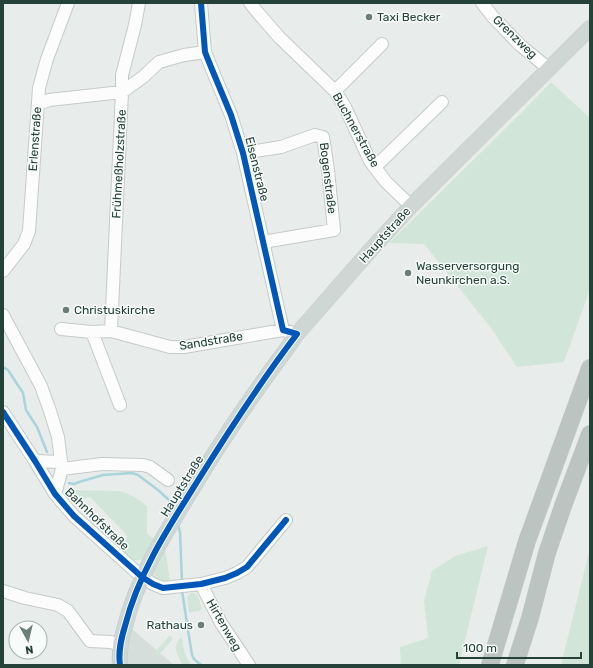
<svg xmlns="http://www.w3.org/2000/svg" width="593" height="668" viewBox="0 0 593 668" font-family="Rubik,sans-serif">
<rect width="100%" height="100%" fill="#e8edeb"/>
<path fill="#d6dedb" d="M132,629L174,665H125L122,657Z"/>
<path fill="#d1e6d8" d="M551,82L590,118V289L564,362L517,367L491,328L424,244L389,243L522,112Z
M67,490L120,491C130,494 139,499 147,506V533L155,540L143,559C132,563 126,556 120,547L126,540L127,537L124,532L90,497L85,498L77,505L70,498Z
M488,546L459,665H401L400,647L428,638L424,601L432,571L455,556Z
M165,547L170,583C163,582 155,580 153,572Z
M590,548V665H561Z
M190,593C200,592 200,603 202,610L189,613L187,598Z
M170,635L173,639L158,656L154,653Z
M182,638C183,648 185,656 191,665H183C180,660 175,651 176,645C177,643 178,641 179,639Z"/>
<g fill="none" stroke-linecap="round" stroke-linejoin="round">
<path stroke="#a9d4db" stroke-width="2.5" d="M3,367L8,370L23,393L26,410L37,427L47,452
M69,483L74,484L79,482L103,475L132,473L138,475L158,490L169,500L171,506
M178,525L180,532L182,583
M182,590L187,624L192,655L194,659L201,665"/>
<g stroke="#c5cac8" stroke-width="14">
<path id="minor" d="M201,3L205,52L211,67L231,115L243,153L283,330L297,334
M250,3L259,14L279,37L335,91L345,107L370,161L386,182L411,206
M482,3L493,17L520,45L549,69
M335,91L382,44
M38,104L49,100L122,92V75L135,25L139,3
M243,153L281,147L315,135L323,137L328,170L334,230L263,242
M375,167L442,102
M3,271L24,244L29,231L39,88L47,59L68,3
M3,315L41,386L50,411L58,437L62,469L55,494
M61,329L92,332L111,331L170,347H184L283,330
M111,331L122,92L143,77L159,62L184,55L205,52
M92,332L120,405
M3,412L35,461L55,494L74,516L142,577L153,584L163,588L201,584L225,578L237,573L247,567L286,520
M35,461L61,462
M62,469L102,464L143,465L150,467L168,480
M201,584L221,623L249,665
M3,591L25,598L58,605L68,611L90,641L111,642L120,645"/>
</g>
<g stroke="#c3ccc9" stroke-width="16">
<path id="major" d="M120,665C119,651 121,639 125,626C137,578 164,535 190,493C202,473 214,453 227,434C246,404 267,376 288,347L297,334L367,254L411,206L590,28"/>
</g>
<g stroke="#c3ccc9" stroke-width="18">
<path id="highway" d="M490,665L527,541L590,368
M515,665L530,618L547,553L563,506L590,434"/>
</g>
<use href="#minor" stroke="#fcfcfc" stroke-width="12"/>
<use href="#major" stroke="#cfd7d5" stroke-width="15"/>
<use href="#highway" stroke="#bcc4c2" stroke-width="17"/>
<g stroke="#f7fbf9" stroke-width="8">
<path id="cycleway" d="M3,412L35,461L55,494L74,516L142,577L153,584L163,588L201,584L225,578L237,573L247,567L286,520
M120,665C118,651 121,639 125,626C138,574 168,528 197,482C228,432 261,381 297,334L283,330L243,153L231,115L211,67L205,52L201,3"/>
</g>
<use href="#cycleway" stroke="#0057b8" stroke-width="6"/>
</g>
<g fill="#697e78" stroke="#f7fbf9" stroke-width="1.5">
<circle cx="369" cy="17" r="4"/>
<circle cx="408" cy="273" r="4"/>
<circle cx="66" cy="310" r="4"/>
<circle cx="201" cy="625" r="4"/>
</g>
<g text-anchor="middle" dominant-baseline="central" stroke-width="3" stroke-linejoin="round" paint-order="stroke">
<g font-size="12" fill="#24423a" stroke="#f7fbf9" text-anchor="start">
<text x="377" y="17">Taxi Becker</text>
<text x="416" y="266">Wasserversorgung<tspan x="416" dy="14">Neunkirchen a.S.</tspan></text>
<text x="74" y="310">Christuskirche</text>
<text x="193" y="625" text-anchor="end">Rathaus</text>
</g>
<g font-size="12" fill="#24423a" stroke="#f7fbf9">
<text transform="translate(515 37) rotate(44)">Grenzweg</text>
<text transform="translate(356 130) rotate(61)">Buchnerstraße</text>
<text transform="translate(35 139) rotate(-86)">Erlenstraße</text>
<text transform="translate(119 164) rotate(-87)">Frühmeßholzstraße</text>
<text transform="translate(257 169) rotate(76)">Eisenstraße</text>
<text transform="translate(328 178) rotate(83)">Bogenstraße</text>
<text transform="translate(385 235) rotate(-48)">Hauptstraße</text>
<text transform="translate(211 341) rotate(-9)">Sandstraße</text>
<text transform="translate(182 486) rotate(-58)">Hauptstraße</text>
<text transform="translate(97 519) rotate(44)">Bahnhofstraße</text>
<text transform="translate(224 625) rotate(60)">Hirtenweg</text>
</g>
</g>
<rect width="593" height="668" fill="none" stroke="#24423a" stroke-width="8"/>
<g transform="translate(28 640) rotate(172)"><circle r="19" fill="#f7fbf9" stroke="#a3b1ad"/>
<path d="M0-3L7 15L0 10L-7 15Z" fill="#697e78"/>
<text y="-6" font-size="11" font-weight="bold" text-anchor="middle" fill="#24423a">N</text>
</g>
<path d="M457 652v6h124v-6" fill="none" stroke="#24423a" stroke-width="2"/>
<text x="463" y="652" font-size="12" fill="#24423a" stroke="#f7fbf9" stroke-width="3" paint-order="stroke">100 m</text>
</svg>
